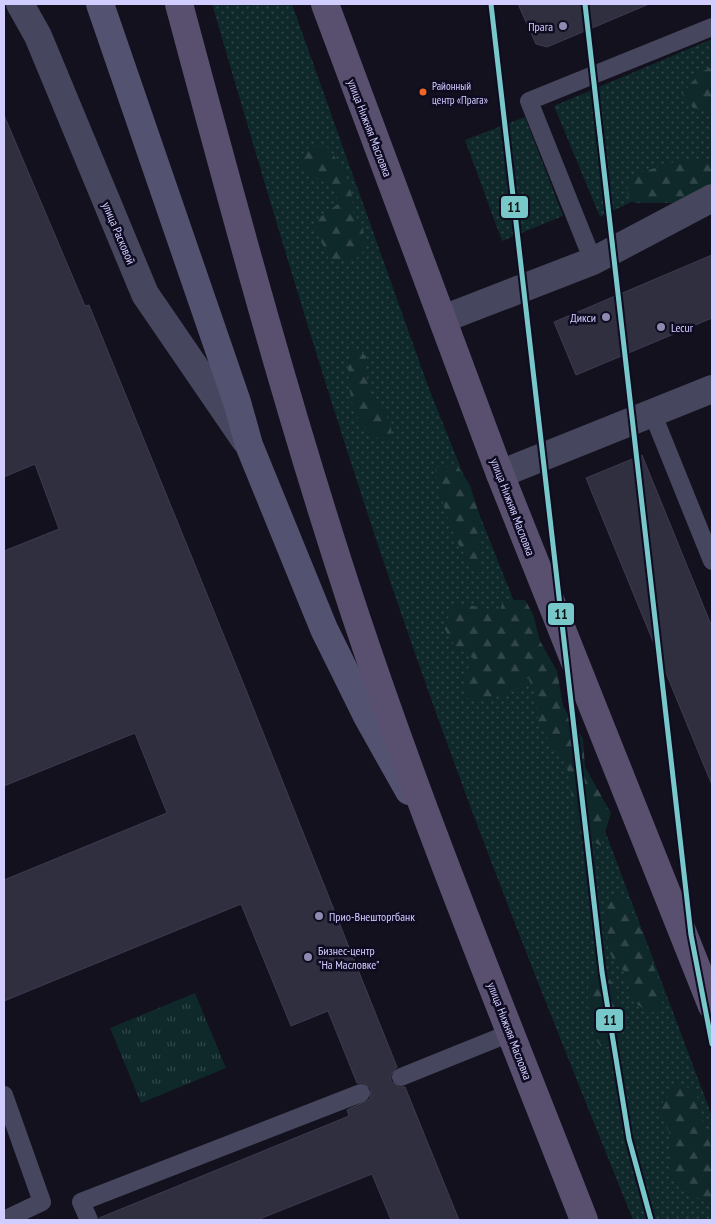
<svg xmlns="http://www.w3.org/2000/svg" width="716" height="1224" viewBox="0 0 716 1224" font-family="'PT Sans Narrow',sans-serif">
<defs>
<pattern id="grass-dots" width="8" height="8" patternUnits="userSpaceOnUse" patternTransform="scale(1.25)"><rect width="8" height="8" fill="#0f2829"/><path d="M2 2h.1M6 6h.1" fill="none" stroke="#314649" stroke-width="1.8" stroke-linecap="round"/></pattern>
<pattern id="forest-firs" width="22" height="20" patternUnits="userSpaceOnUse" patternTransform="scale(1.25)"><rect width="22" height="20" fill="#0f2829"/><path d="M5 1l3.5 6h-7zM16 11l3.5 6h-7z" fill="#314649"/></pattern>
<pattern id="park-tufts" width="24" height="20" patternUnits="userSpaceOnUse" patternTransform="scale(1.25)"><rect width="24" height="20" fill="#0f2829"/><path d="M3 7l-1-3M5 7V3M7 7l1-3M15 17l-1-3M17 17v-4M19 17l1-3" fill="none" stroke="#314649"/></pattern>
</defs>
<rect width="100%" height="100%" fill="#12111d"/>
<path fill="url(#grass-dots)" d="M212,4H292L428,386L593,799L712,1116V1220H633C558,1034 483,848 417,659C341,443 276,223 212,4Z
M712,39V163L600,217L554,106Z
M525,117L563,216L502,241L465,140Z"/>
<path fill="url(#forest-firs)" d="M712,67V111L693,108L682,94L701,72Z
M309,146L327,147C344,168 354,186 353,214L363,225L364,252L354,260H329L316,228L319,218L338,204L336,191L300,166Z
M712,159V185L677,203H634L627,193L629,176L681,160Z
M352,350L360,351L366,356C366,365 366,376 368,384C372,404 401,420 388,442C376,439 367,432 360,422C350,408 344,364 352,350Z
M435,467H458L470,485L480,517L478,552L483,571L478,573C453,546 441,502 435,467Z
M503,600H525L533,614L540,641L557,671L563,706L583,739L585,767L611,813L601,846L577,831L567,767L538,724L536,698L528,677L521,687L486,701L466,698V672L473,658L456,648L443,626L457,603L489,609L499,615Z
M615,894L629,907L642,932L664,997L659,1010L650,1013L632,1001L625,972L614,962L608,948L606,909Z
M605,971C620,993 622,1017 622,1044L602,1048C586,1028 587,1002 589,977Z
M679,1083L696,1092L712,1151V1203L695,1197L670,1176L669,1132L659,1107Z"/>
<path fill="url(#park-tufts)" d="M195,993L226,1068L141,1103L110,1028Z"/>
<path fill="#302f3f" stroke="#3e3b51" d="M518,4H649L547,47L536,44Z
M4,115L85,306L89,305L246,690L397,1067L391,1075V1081L399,1087H405L459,1220H391L372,1174L257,1220H100L99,1218L349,1116L347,1110L370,1099L371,1089L363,1083H357L328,1011L291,1026L241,904L4,1001V880L167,813L135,733L4,786V551L59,529L35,464L4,477Z
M712,255V318L576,375L554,322Z
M642,455L712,627V785L586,478Z"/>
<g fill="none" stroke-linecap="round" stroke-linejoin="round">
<path stroke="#46465e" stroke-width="18" d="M593,261L529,101L712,27
M652,412L712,561
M401,1077L510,1033
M4,1095L42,1202L4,1220
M89,1220L81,1202L361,1093"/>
<path stroke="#46465e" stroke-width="28" d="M20,4L38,36L145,294L245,440
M443,319L593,261L712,198
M500,474L712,389"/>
<path stroke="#535271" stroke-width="28" d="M100,4L237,402L249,445L324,629L368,718L409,791"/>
<path stroke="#594f6f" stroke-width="28" d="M179,4C234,209 289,415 356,617C424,821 506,1020 584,1220
M325,4L500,474L712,1006"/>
<g stroke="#0f0c22" stroke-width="9">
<path id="metro-1" d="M491,4L602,972L629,1139L651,1220
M585,4L691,935L712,1044"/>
</g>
<use href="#metro-1" stroke="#78c7c9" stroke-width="5"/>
</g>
<g fill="#8f8bb0" stroke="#0f0c22" stroke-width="2">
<circle cx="563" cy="26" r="5"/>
<circle cx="606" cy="317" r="5"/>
<circle cx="661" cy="327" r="5"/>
<circle cx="319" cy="916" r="5"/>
<circle cx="308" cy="957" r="5"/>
</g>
<circle fill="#f26522" stroke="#0f0c22" stroke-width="2" cx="423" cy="92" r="4.5"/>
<g text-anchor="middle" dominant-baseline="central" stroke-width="5" stroke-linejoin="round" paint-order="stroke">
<g font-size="11" fill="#d2cdff" stroke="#0f0c22" text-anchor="start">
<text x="432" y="86">Районный<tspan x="432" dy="14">центр «Прага»</tspan></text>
</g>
<g font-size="12" fill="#d2cdff" stroke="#0f0c22" text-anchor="start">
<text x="553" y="26" text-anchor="end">Прага</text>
<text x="596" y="317" text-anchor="end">Дикси</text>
<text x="671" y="327">Lecur</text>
<text x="329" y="916">Прио-Внешторгбанк</text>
<text x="318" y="950">Бизнес-центр<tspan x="318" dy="14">"На Масловке"</tspan></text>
</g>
<g font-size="12" fill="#d2cdff" stroke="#0f0c22">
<text transform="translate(370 128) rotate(69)">улица Нижняя Масловка</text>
<text transform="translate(119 233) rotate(67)">улица Расковой</text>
<text transform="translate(513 507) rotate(69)">улица Нижняя Масловка</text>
<text transform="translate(510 1031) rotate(69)">улица Нижняя Масловка</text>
</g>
</g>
<g stroke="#0f0c22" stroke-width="2">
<rect x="500" y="195" width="29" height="24" rx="5" fill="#78c7c9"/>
<rect x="547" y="602" width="28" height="24" rx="5" fill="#78c7c9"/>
<rect x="595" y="1008" width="29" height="24" rx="5" fill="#78c7c9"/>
</g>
<g font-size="14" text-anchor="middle" font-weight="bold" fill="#111">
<text x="514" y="212">11</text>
<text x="561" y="619">11</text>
<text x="610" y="1025">11</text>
</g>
<rect width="716" height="1224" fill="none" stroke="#d2cdff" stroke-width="10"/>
</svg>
